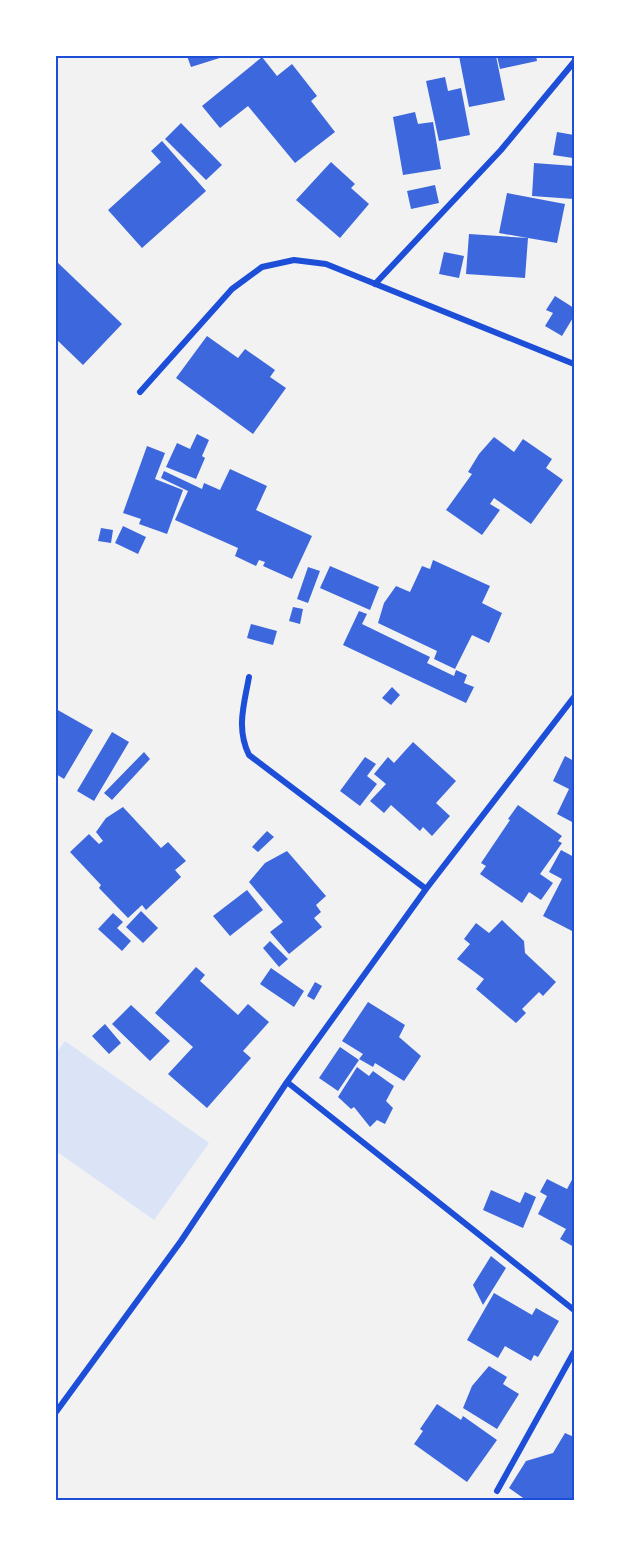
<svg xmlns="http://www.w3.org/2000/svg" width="630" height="1556" viewBox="0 0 630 1556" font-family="Montserrat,sans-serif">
<rect width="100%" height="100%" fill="#f2f2f2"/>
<path fill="#dbe4f7" d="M65,1041L209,1143L154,1220L56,1151V1053Z"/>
<path fill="#3d67dc" d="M187,56H226L191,67Z
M459,56H496L505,100L469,107Z
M497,56H536L537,61L500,69Z
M262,57L277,76L292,64L317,96L311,101L335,132L295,163L248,106L220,128L202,106Z
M445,77L448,91L461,88L470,135L439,141L426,81Z
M415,112L418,124L433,122L441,169L403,175L393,117Z
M181,123L222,165L206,180L165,139Z
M557,132L574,135L573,158L553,155Z
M162,141L206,191L142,248L108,210L161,162L151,151Z
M331,162L355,184L351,188L369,204L340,238L296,200Z
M534,163L574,166V199L532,196Z
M435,185L439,203L411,209L407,191Z
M507,193L565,204L557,243L499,233Z
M469,234L528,238L525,278L466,274Z
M444,252L464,256L459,278L439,274Z
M56,261L122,324L83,365L56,339Z
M555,296L574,308V316L562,336L545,326L553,313L546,310Z
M207,336L238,358L245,349L275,370L270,377L286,388L253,434L176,378Z
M197,434L209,440L202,456L205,458L196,479L166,467L177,443L190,449Z
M494,437L514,452L523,439L552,459L546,468L563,480L531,524L494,498L490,504L500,510L482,535L446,510L472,474L468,472L479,454Z
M147,446L165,453L155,479L183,490L167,534L139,524L141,519L123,513Z
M230,469L267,486L256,510L312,536L292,579L263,566L265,562L259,560L256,566L235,556L238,548L175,520L188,491L161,478L164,471L202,489L204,483L220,490Z
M123,526L146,537L138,554L115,543Z
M101,528L113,530L111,543L98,541Z
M433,560L490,586L482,603L502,613L489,643L472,635L455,669L434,659L437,651L378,623L384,603L396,586L410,592L422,566L430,569Z
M330,566L379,587L370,610L320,588Z
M308,567L320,571L308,603L297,599Z
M293,607L303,609L300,624L289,621Z
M359,611L367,614L362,624L430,657L427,663L454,676L456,670L467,675L464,683L474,687L466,703L343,645Z
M251,624L277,631L273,645L247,638Z
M392,687L400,695L391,705L382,698Z
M56,709L93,730L64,779L56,774Z
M112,732L129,742L94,801L77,791Z
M413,742L456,781L436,803L450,816L432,836L423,827L420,831L391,805L384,813L370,801L386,784L374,774L388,757L394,763Z
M144,752L150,759L112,800L104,793Z
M565,756L574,761V823L557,814L569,789L553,781Z
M365,757L376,764L367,776L377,784L360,806L340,791Z
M518,805L562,836L558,841L562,843L540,874L553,883L541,900L529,892L522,903L480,874L486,866L481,863L510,820L508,819Z
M123,807L161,848L168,842L186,861L175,870L181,877L146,910L142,905L128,918L99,888L101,885L70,852L89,834L99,844L103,841L96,832L106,818Z
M267,831L274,837L258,852L252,847Z
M561,850L574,857V932L543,916L562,879L549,872Z
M287,851L326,896L316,905L321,912L314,918L322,927L289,954L270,932L283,922L249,882L265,863Z
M247,890L263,910L230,936L213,916Z
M141,911L158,928L143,943L126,927Z
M113,913L123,922L117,928L131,941L122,951L98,929Z
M502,920L524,941L525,953L556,982L543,996L539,992L522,1009L526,1013L516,1023L476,989L484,979L457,959L470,944L464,939L476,923L489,933Z
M270,941L288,959L279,967L263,948Z
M196,967L205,975L200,981L238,1015L248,1004L269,1022L243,1051L251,1058L207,1108L168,1074L193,1047L155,1013Z
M271,968L304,991L294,1007L260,984Z
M315,982L322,986L314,1000L307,996Z
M368,1002L405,1025L399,1037L421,1056L404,1081L375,1063L373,1067L359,1059L363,1054L342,1041Z
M131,1005L170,1041L150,1061L112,1024Z
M105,1024L121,1043L109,1054L92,1036Z
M340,1047L359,1060L338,1091L319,1078Z
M357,1067L369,1076L373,1071L394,1086L386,1101L393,1108L385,1124L377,1120L370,1127L354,1107L351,1109L338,1097Z
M574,1176V1247L560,1239L566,1229L538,1214L547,1196L540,1192L547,1179L567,1189Z
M491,1190L520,1203L525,1192L536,1197L523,1228L483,1210Z
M491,1256L506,1268L483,1305L473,1285Z
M494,1293L532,1315L536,1308L559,1321L538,1357L534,1355L531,1361L505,1346L498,1358L467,1340Z
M489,1366L507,1377L503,1384L519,1394L497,1429L463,1408L472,1386Z
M437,1404L461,1420L463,1416L497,1440L467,1482L414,1444L423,1431L420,1429Z
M565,1433L574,1437V1500H526L509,1488L526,1461L553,1453Z"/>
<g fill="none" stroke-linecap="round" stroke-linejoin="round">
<path stroke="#1d4ed8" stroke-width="6" d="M375,284L501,150L574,62
M140,392L232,289L262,267L294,260L326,264L574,364
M249,677C244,705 236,728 249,755L426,889
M287,1082L574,1310
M56,1412L181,1241L287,1082L426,889L574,697
M497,1491L574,1352"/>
</g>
<rect width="630" height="1556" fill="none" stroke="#ffffff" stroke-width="114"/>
<rect x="57" y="57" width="516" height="1442" fill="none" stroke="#1d4ed8" stroke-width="2"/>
</svg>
